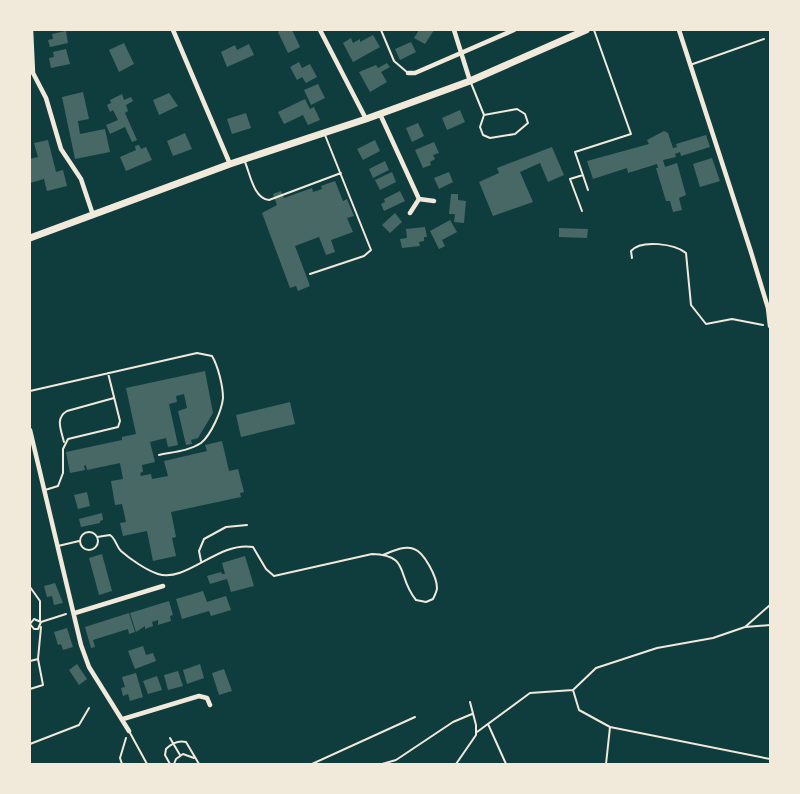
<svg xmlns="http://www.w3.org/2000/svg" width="800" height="794" viewBox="0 0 800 794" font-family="'IBM Plex Sans',sans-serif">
<rect width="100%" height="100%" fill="#0f3d3e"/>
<path fill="#486865" d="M281,30H292L300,47L288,53L278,32Z
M419,30H434L425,44L414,38Z
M66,31L68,43L50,47L48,40L53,39L52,34Z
M373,35L380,47L353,62L343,43L351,38L353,43L360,39V42Z
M411,42L416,52L400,60L395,49Z
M124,43L134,64L119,72L109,50Z
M249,44L254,55L227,67L221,52L235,45L237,50Z
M66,49L70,64L51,68L49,58L54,57L53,52Z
M299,62L302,68L310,64L317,77L306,83L302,77L297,80L290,67Z
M387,63L390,67L381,72L387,82L370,92L359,72L376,65L378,68Z
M318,84L325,98L311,105L304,90Z
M83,92L89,119L78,121L80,134L105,129L110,152L75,159L62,97Z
M169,93L178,106L159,115L153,100Z
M122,94L124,100L131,97L133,101L126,105L128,111L125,113L137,140L132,142L125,127L110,134L106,125L118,120L113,110L110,112L107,105L111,103L110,100Z
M305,99L310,109L314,107L320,120L308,125L303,115L284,124L278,112Z
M460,110L465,122L447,130L442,118Z
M246,113L251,128L232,134L227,119Z
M418,123L424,136L412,142L406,128Z
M664,131L668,133L673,148L677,147L676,144L706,135L710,147L681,156L680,152L675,154L676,157L663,160L665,167L677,163L686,195L679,198L682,210L673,212L670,201H666L656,168H658L657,164L628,173L627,168L593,179L587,161L649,144L647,140Z
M185,133L192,149L173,156L167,141Z
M48,140L56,172L63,170L67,186L47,191L44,179L30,183V159L38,157L34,143Z
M375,140L380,151L363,160L357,149Z
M434,142L439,153L433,155L435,159L430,162L431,165L423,168L415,150Z
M139,145L141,149L146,147L152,160L126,171L120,157L136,150L135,146Z
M552,147L564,175L548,182L540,163L520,172L533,202L493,216L479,182L499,173L497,168Z
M712,158L720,181L700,187L693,164Z
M385,161L389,170L373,178L369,169Z
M392,172L396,182L380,190L375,180Z
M449,172L453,182L439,189L434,178Z
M335,181L343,201L347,199L354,216L347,218L353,232L331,240L335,252L326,255L319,237L295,246L310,286L298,291L296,286L290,288L262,213L277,205L273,194L281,191L284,198L312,188L313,192L322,189L321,186Z
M400,191L405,201L384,211L381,204L385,202L384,199Z
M451,194H458V200L466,201L464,223L454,222L455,214H449Z
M395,213L402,222L390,233L382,225Z
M450,220L457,232L442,240L445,246L439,249L430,231Z
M425,227L427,237H424V241L419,242L420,246L402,248L400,239L407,238L406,229Z
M559,228L588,229L587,238L559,237Z
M205,371L213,413L198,438L191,440L192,444L186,445L178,411L187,408L184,394L176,396L177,402L169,404L178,445L168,447L166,438L150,442L155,462L142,465L143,472L140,473L141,476L151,474L152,479L168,476L164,461L207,451L205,445L222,441L229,471L238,469L244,492L240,493L241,497L171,512L176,537L172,538L176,556L153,561L147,531L123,536L120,523L126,522L122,504L115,505L111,481L123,479L120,463L87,470L86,465L84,466L85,470L70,473L66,452L122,440V437L136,434L126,388Z
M290,402L295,424L241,437L236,415Z
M87,492L90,506L78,509L74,495Z
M102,513L103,520L100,521V523L81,527L79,519Z
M102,554L112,591L99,595L89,558Z
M245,556L254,586L231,592L227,579L210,584L207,576L221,572L222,574H225L222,563Z
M55,583L63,603L54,605L52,596L47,597L44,586Z
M203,591L207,602L226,596L231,610L211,616L209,611L182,619L176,599Z
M169,601L173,615L170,616L171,621L158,625V620L152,622L153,626L145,629V626L136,632L130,613Z
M129,613L135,632L129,634L128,629L93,640L95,647L91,648L85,627Z
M67,628L73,647L63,650L61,644L58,645L54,632Z
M143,646L146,655L153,653L156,661L135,669L128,651Z
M77,664L87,679L79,685L69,670Z
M200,664L204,678L187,684L183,670Z
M224,669L232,691L219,695L212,673Z
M178,671L183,686L168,690L164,675Z
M136,673L143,697L130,701L128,694L123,696L121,688L125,687L122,677Z
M157,676L162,690L148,694L143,681Z"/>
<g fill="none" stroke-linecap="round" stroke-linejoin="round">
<path stroke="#f1e9da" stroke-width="2" d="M632,258L631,251C641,239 675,244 686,253L691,305L706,324L732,319L763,325
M30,587L40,601V621
M41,622L38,629H34L30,624L34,619L41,622L66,614
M745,627L770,625
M30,661L38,659L41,627
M30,689L43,685L38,659
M573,690L579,710L610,727L606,764
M488,724L506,764
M610,727L770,759
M477,732L530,693L573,690L596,668L657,648L713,638L745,627L770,605
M170,738L180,755
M30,744L79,725L89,708
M122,764L120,758L126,738
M170,764L165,755L166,749C172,743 178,740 186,742L199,764
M174,764L176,759L183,754L194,758
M382,764L396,760L453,722L472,714
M456,764L476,735V725L470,702"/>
<path stroke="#f1e9da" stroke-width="2" d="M381,30L394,61L408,73
M690,65L764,39
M471,83L484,115L517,109L525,114L528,123L515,134L490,138L483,135L480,127L484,115
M245,162C250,174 254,199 269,200L341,173
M588,190L575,152L631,134L594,30
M582,211L570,179L583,175
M310,274L364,256L371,250L325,135
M30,391L197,353L212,356C218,366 223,386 223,398C222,410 211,435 201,443C189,451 173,452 159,455
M64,442C61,430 55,418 67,411L114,398
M45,490L58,486L63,473V449L68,439L118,427L120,421L108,373
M80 541a9 9 0 1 1 18 0a9 9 0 1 1-18 0Z
M97,537L110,535C116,539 116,546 121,551C130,559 146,570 158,574C187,583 218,541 253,547L266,569L274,576L372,554C411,555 396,576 416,600L426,602L433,599C434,597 437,591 437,588C437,577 424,552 414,549C404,545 393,551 383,555
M58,546L79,541
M201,561L199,551L204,539L226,527L247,525
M129,731L147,764
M312,764L415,717"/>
<path stroke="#f1e9da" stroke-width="4.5" d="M31,30L33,73L46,98L61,149L81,179L93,215
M173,30L230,164
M320,30L366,119
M454,30L470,81
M679,30L751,252L768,308L770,326
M408,73H415L514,30
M380,114L419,199
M410,213L419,199L434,201
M30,430L81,645L89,667L129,731
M75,613L163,586
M123,719L199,696L207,698L210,705"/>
<path stroke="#f1e9da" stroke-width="7" d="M30,238L230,164L366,119L470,81L586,30"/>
</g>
<rect width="800" height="794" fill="none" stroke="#f1e9da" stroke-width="62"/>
</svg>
